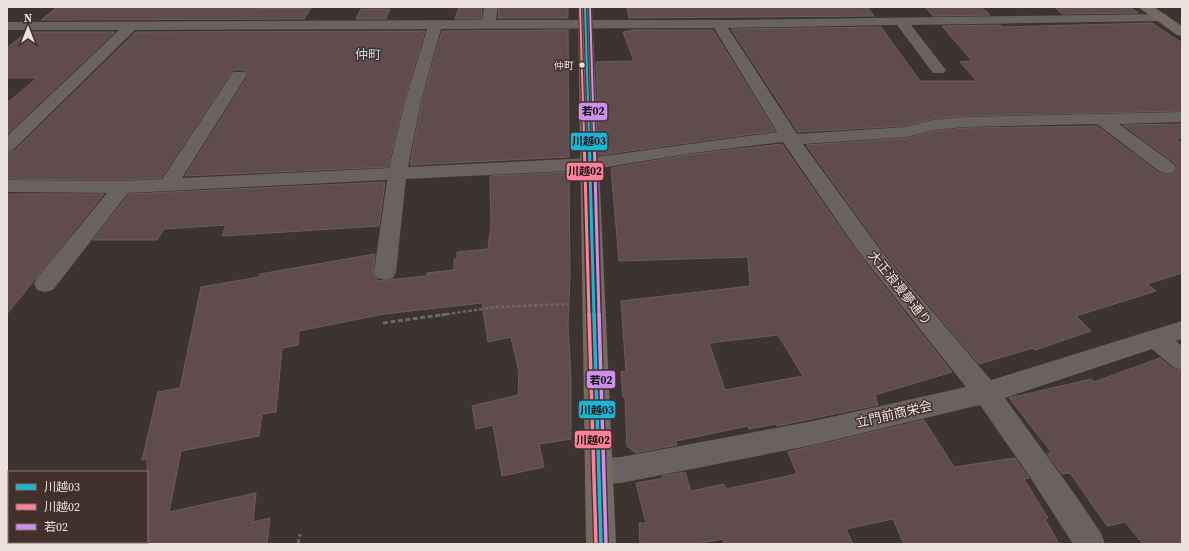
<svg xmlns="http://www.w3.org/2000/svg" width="1189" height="551" viewBox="0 0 1189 551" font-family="'Source Serif 4','Noto Sans JP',serif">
<rect width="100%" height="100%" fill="#3d3330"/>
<path fill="#604c4f" stroke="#685f5f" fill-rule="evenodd" d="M57,7H258L257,8H311L304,19L41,20Z
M459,7H482L481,19H455Z
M499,7H568V18H498Z
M627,7H867L874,16L629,18Z
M925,7H981L990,15L933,16Z
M1055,7H1130L1138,13L1062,14Z
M361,9H390L386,19H356Z
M1152,23L1182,43V111L965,116L933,119L906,126L798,132L731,29L881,27L920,81H977L960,62L972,61L942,26L1000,25L1002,27Z
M568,30L569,157L410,165L422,101L442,31Z
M631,30H713L775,131L600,155L596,62L634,61L623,32L631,31Z
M425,31L404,101L388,167L185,176L248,76L245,70H233L161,178L122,180L7,179V152L14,151L136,32Z
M27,32H115L7,134V103L37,78H7V48Z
M1182,124V138H1176L1182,144V273L1147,284L1156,291L1076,316L1091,331L1035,350L1033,348L979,364L886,255L806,145L907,138L934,131L965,128L1097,126L1159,173L1167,175L1175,173L1177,167L1175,163L1123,125Z
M782,144L854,248L952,372L875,395L878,405L777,426L776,424L749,429L748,426L676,441L677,445L635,453L627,446L625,396L623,397L621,372L626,371L621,301L750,286L748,257L619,261L611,168L693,154ZM778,335L803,376L725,390L709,343Z
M569,172L570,277L568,325L571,377V439L539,444L544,467L502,476L493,425L476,429L472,406L518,395L519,372L511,337L488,342L482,303L384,314L299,331L298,345L282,348L276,412L262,414L259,436L181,451L169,512L256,493L253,522L270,518L267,544H147V459L142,460L158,392L180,388L201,287L259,277L260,274L375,254L373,272L378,281L427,276V273L454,270V259H457V252L488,249L491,226L490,176Z
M385,182L379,226L222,236L226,225L164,229L157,240H93L129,194Z
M7,194H104L7,314Z
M1160,358L1172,368L1182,371V544H1143L1125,522L1107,526L1070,473L1062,474L1047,454L1052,453L1009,398L1091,379L1094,382Z
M924,420L954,467L1015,458L1029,478L1024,479L1048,518L1045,519L1059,544H904L893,519L846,529L853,544H724L723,539L695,544H640L639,523H646L636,483L664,478L662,476L685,472L691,491L724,484L726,489L797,474L788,452Z"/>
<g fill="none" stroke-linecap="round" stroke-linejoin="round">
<path stroke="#6d6664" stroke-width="2.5" stroke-dasharray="3.5 2" stroke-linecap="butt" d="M441,315L496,307L568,304"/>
<path stroke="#6d6664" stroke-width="3" stroke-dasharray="5 2.5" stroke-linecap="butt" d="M383,323L448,314
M298,544L300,534"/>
<path fill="#6a6260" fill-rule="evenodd" d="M484,7H498L496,20H719L1166,14L1168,17L1166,20L1161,21L911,25L946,70L943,73H933L897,25L728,28L797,134L906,127L933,120L965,117L1182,112V122L1119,124L1174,164L1176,168L1174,172L1167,174L1160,172L1097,124L965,127L934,130L907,137L803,144L885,256L991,380L1182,321V339L1176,341L1182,346V370L1173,367L1152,349L1005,398L1076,496L1101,533L1105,544H1073L1030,477L980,405L813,445L621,483L600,484L590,480L586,471L590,462L600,458L621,457L813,421L966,387L855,247L783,142L693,153L589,170L406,179L396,272L393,278L385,280L377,278L374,272L387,180L128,193L53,290L45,292L37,290L34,284L37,278L107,193L7,192V180L122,181L162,179L233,72H245L247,75L182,178L389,168L405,101L427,29L135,30L13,150L7,151V136L119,30H7V22L482,20ZM714,28L777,132L589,158L408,167L421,101L441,29Z"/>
<path fill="#756962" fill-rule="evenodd" d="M578,7H592L616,544H586Z
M1138,7H1154L1182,26V36L1177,35Z"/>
<g stroke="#42302b" stroke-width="4">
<path id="bus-1-far2" d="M585,7L589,136"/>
</g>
<g stroke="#42302b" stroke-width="6">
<path id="bus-1-far1" d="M589,135L594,315"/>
</g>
<g stroke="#42302b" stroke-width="6">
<path id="bus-1" d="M594,314L601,544"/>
</g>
<g stroke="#42302b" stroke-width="4">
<path id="bus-2-far2" d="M580,7L584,136"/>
</g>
<g stroke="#42302b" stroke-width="6">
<path id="bus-2-far1" d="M584,135L589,315"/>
</g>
<g stroke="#42302b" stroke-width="6">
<path id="bus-2" d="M589,314L596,544"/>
</g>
<g stroke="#42302b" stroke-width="4">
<path id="bus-3-far2" d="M590,7L594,136"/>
</g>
<g stroke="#42302b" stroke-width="6">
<path id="bus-3-far1" d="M594,135L599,315"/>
</g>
<g stroke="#42302b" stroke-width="6">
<path id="bus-3" d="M599,314L606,544"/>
</g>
<use href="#bus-1-far2" stroke="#1ab6d8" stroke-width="2"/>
<use href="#bus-1-far1" stroke="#1ab6d8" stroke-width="3"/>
<use href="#bus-1" stroke="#1ab6d8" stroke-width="3.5"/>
<use href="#bus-2-far2" stroke="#ff8098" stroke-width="2"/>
<use href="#bus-2-far1" stroke="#ff8098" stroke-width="3"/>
<use href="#bus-2" stroke="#ff8098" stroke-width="3.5"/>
<use href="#bus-3-far2" stroke="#ce8fe9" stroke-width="2"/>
<use href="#bus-3-far1" stroke="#ce8fe9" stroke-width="3"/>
<use href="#bus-3" stroke="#ce8fe9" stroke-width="3.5"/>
</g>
<circle fill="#ede1de" stroke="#42302b" stroke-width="1.5" cx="582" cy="65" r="3.5"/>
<g text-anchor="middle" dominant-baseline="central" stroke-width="3" stroke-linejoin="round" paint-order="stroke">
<g font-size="10" fill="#ede1de" stroke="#42302b" text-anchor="end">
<text x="574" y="65">仲町</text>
</g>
<g font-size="13" fill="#c7dbf3" stroke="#42302b">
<text x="368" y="54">仲町</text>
</g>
<g font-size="13" fill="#ede1de" stroke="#42302b">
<text transform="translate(900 288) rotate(51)">大正浪漫夢通り</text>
<text transform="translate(894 414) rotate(-13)">立門前商栄会</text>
</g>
</g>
<g stroke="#42302b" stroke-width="1.5">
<rect x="578" y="102" width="30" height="19" rx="4" fill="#ce8fe9"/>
<rect x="570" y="132" width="38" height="19" rx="4" fill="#1ab6d8"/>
<rect x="566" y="162" width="38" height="19" rx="4" fill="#ff8098"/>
<rect x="586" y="370" width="30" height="19" rx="4" fill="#ce8fe9"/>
<rect x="578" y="400" width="38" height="19" rx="4" fill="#1ab6d8"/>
<rect x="574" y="430" width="38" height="19" rx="4" fill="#ff8098"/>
</g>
<g font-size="11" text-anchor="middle" font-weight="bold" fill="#111">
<text x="593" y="115">若02</text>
<text x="589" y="145">川越03</text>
<text x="585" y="175">川越02</text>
<text x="601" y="384">若02</text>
<text x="597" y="414">川越03</text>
<text x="593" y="444">川越02</text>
</g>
<rect width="1189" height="551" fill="none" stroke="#ede1de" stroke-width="16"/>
<rect x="8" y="471" width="140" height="72" fill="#42302b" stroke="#867773"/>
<rect x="16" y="484" width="20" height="6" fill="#1ab6d8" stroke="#867773"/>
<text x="44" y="491" font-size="12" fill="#ede1de">川越03</text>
<rect x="16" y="504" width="20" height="6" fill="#ff8098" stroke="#867773"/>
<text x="44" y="511" font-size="12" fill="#ede1de">川越02</text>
<rect x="16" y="524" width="20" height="6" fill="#ce8fe9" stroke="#867773"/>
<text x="44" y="531" font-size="12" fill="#ede1de">若02</text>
<g transform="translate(28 28)" stroke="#42302b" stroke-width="3" paint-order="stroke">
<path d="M0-3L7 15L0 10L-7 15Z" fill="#ede1de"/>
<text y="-6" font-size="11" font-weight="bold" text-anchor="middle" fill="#ede1de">N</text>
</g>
</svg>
